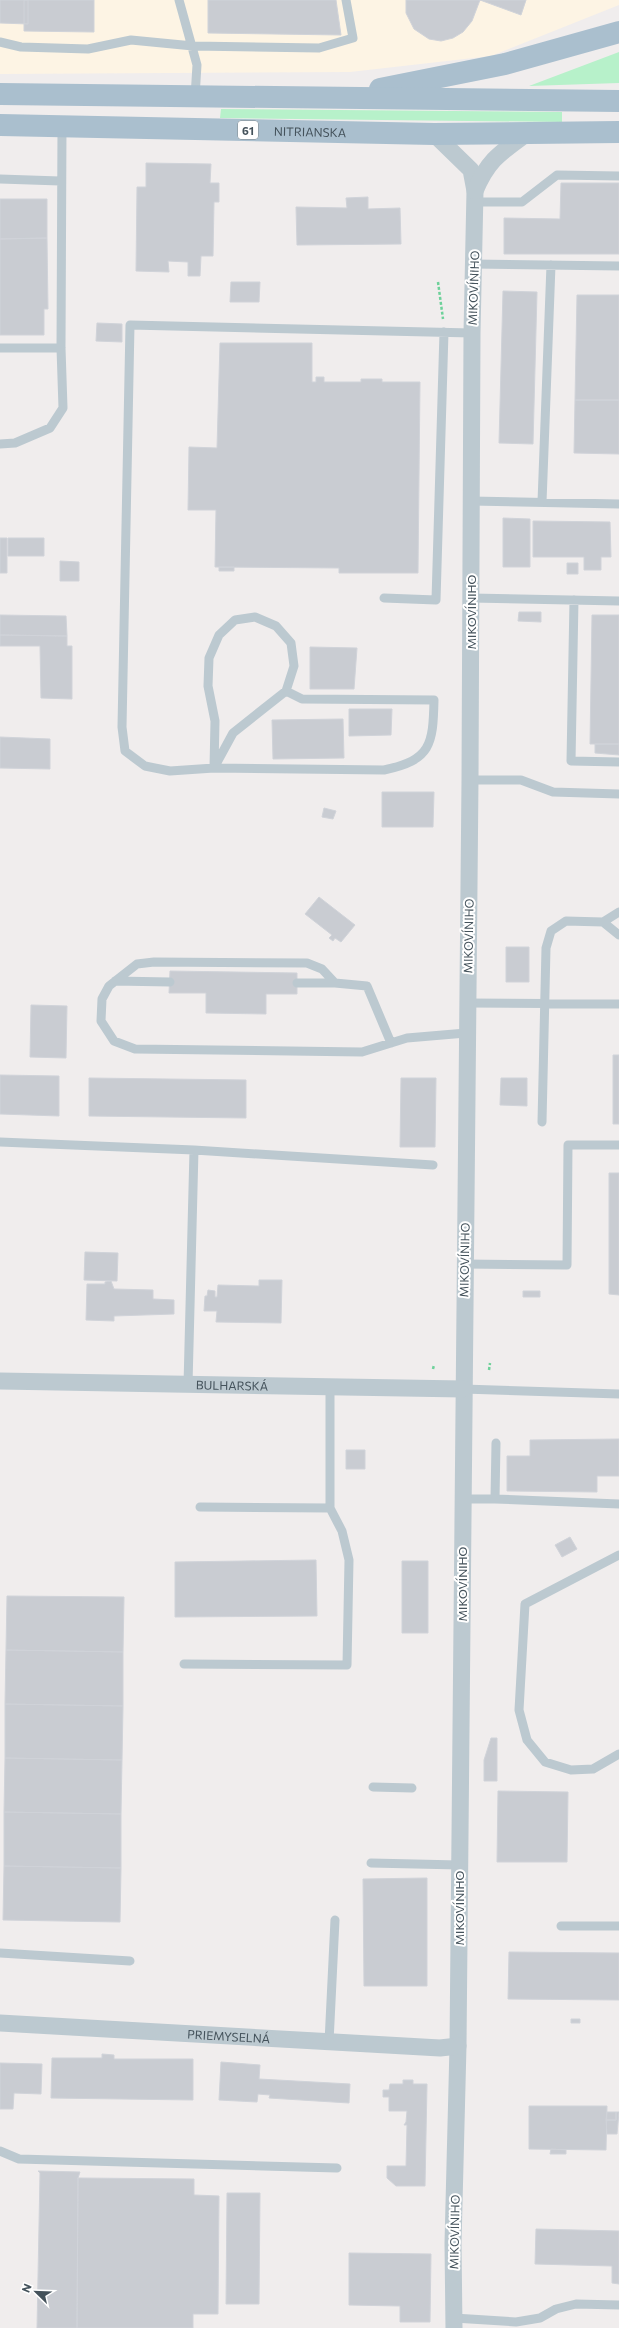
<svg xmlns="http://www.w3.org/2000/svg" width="619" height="2328" viewBox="0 0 619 2328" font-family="Commissioner,sans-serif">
<rect width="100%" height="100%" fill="#f0eded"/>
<path fill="#fdf4e4" d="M0,0H619V5L491,56L350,72L0,74Z"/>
<path fill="#b7f1ca" d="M619,52V83L529,86Z
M221,109L562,112V122L220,118Z"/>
<path fill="#c9ccd2" stroke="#d0d3d9" d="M0,0H28V24L0,23Z
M24,0H94V32L24,31Z
M208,0H336L341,35L208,33Z
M406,0H526L521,15L480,0L472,21L463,32L453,38L441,41L429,39L414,29L406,13Z
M146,163L211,164L210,183H219V202H214L213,256H201L200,276H188V262L168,261L169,272L136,271L137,187H146Z
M561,183H619V254H504V218L560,219Z
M368,197V209L400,208L401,244L297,245L296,207L347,208L346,198Z
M0,199H47V238L0,239Z
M47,238L48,309H44V335H0V239Z
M231,282H260L259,302H230Z
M503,291L537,292L533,444L499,443Z
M577,295H619V400H575Z
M97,323L122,324V342L96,341Z
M220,343H312V382H316V377H324V382H361V379H382V382H420L418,573H339V568L215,567L216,510H188L189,447L217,448Z
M575,400H619V454L574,453Z
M503,518L530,519V567H503Z
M533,521L610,522L611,557H601V570H584V557H533Z
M0,538H7V573H0Z
M8,538H44V556H8Z
M60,561L79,562V581H60Z
M567,563H578V574H567Z
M219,567H234V571H219Z
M519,612H541V622L518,621Z
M0,615L66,616L67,636L0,635Z
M592,615H619V744H590Z
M0,635L67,636V646H72V699L41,698L40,646H0Z
M310,647L357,648L354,689H310Z
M349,709H392L391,735L349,736Z
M343,719L344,758L273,759L272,720Z
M0,737L50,739V769L0,768Z
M595,744H619V755L595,753Z
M382,792H434L433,827H382Z
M324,808L336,811L333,819L322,817Z
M319,897L355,925L341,942L335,938L333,941L329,938L332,935L305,914Z
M506,947H529V982H506Z
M170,971L297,973V994H266V1014L206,1013V993H169Z
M31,1005L67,1006L66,1058L30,1057Z
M613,1055H619V1124H613Z
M0,1075L59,1076V1116L0,1114Z
M89,1078L246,1080V1118L89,1116Z
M401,1078H436L435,1147H400Z
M501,1078H527V1106L500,1105Z
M609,1173H619V1295L609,1294Z
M85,1252L118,1253L117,1281L84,1280Z
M259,1280H282L281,1323L216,1322L217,1311H204L205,1296H207L208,1290L215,1291V1297H217L218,1285L259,1286Z
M111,1281L114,1289L153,1290V1299L174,1300V1314L114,1316V1321L86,1320L87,1284H105V1282Z
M523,1291H540V1297H523Z
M619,1439V1476H597V1492L507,1491V1456H530V1440Z
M346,1450H365V1469H346Z
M570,1537L577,1549L562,1557L555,1545Z
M316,1560L317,1616L175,1617V1562Z
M402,1561H428V1633H402Z
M7,1596L124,1597L123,1652L6,1650Z
M6,1650L123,1652V1706L5,1704Z
M5,1704L123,1706L122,1760L5,1758Z
M491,1738H497V1781H484V1760Z
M5,1758L122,1760L121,1814L4,1812Z
M498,1791L568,1792L567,1862H497Z
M4,1812L121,1814V1868L4,1866Z
M4,1866L121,1868L120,1922L3,1920Z
M427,1878V1986H364L363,1879Z
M509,1952L619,1953V2000L508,1999Z
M571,2019H580V2023H571Z
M102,2054L114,2055V2059H193V2100L51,2098L52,2058H102Z
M221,2062L260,2065L259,2079L350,2084L349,2103L269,2098L270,2095L258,2094L257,2102L219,2100Z
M0,2063L42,2064L41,2094L14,2093L13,2109H0Z
M403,2080H413V2084H427L425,2186H396L387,2178V2166H406L407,2125H404L406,2122L407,2111H389V2097H383V2090H389L390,2084H403Z
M529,2106H607L606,2150L529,2149Z
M607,2112H616V2120H606Z
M616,2112H619L617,2134H607L606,2120H616Z
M551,2149L566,2150V2154H550Z
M38,2171L80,2172L78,2178L77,2328H37L40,2173Z
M78,2178L194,2179V2195L219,2196L218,2314H193V2328H77Z
M227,2193H260L259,2304H226Z
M536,2229L619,2231V2284L612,2283V2266L535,2264Z
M349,2253L431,2254L430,2322H400V2306L349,2305Z"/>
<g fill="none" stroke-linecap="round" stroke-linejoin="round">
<path stroke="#6ed19a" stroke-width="2.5" stroke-dasharray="3 2" stroke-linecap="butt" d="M438,282L443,319
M433,1369L434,1365
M489,1370L490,1363"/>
<path stroke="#bcc9d0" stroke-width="9" d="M179,0L197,65L195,97
M0,42L21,47L88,49L131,40L193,46L319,48L353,38L346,0
M0,179L60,181
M475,202H522L557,175L619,176
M474,264L619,266
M0,348H61
M0,444L15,443L50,428L63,408L61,348L62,127
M471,501L619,504
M542,502L551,265
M384,598L436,600L444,332
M471,598L619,601
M574,600L571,761L619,762
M255,617L276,626L291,643L294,666L286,691L233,733L214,768L215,721L208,686L209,658L219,635L235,620Z
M286,691L302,699L434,700C433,745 431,760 384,770L214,768L170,771L145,766L125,751L122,727L130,325L472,333
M470,780H521L553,792L619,794
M603,922L619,935
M115,981L170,982
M297,983H335
M467,1003L619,1004
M391,1043L367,986L335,983L322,969L307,963L154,962L137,964L109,986L102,999L101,1021L114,1041L135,1049L362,1052L407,1038L466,1033
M542,1122L546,948L551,931L566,921L603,922L619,912
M0,1142L194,1150L433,1165
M464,1264L567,1265L568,1145H619
M188,1385L194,1150
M463,1389L619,1394
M462,1499H495L496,1443
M495,1499L619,1504
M200,1507L330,1508V1387
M619,1555L525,1604L519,1710L527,1740L545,1762L571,1770L593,1769L619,1754
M184,1664L347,1665L349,1560L342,1531L330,1508
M373,1787L412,1788
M371,1863L459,1865
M561,1926H619
M0,1953L130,1961
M329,2042L335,1920
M0,2151L19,2159L337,2168
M454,2318L516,2322L540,2318L556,2309L576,2304L619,2305"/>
<g stroke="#bcc9d0" stroke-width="17">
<path d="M434,134L471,170L475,191L472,333L470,780L458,2046L453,2243L454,2328"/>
<path d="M475,191C488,160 500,153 526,134"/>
<path id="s1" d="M0,1381L463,1389"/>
<path id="s2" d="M0,2023L440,2048L458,2046"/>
</g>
<g stroke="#aabfce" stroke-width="22">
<path d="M380,89L505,64L619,32"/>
<path d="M0,94L619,101"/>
<path id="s3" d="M0,125L434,134L619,132"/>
</g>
</g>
<g text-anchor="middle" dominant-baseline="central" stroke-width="4" stroke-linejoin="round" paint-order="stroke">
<rect fill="#fff" stroke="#7c868c" stroke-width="1" x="238" y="121" width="20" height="18" rx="3"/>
<g font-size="11" font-weight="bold" fill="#44525b">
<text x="248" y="130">61</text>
</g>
<g font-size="12" fill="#44525b" stroke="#fff">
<text stroke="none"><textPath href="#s3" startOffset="310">NITRIANSKA</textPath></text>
<text transform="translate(473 288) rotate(-88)">MIKOVÍNIHO</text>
<text transform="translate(471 612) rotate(-90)">MIKOVÍNIHO</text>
<text transform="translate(468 936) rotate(-89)">MIKOVÍNIHO</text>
<text transform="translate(464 1260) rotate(-89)">MIKOVÍNIHO</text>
<text stroke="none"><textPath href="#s1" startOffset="232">BULHARSKÁ</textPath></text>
<text transform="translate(462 1584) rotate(-90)">MIKOVÍNIHO</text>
<text transform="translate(459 1908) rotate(-90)">MIKOVÍNIHO</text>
<text stroke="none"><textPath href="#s2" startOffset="229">PRIEMYSELNÁ</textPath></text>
<text transform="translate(454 2232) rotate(-89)">MIKOVÍNIHO</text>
</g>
</g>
<g transform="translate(36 2292) rotate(293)" stroke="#ffffff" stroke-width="3" paint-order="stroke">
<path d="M0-3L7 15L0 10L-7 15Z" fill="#44525b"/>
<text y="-6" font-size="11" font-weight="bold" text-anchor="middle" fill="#44525b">N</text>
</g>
</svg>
